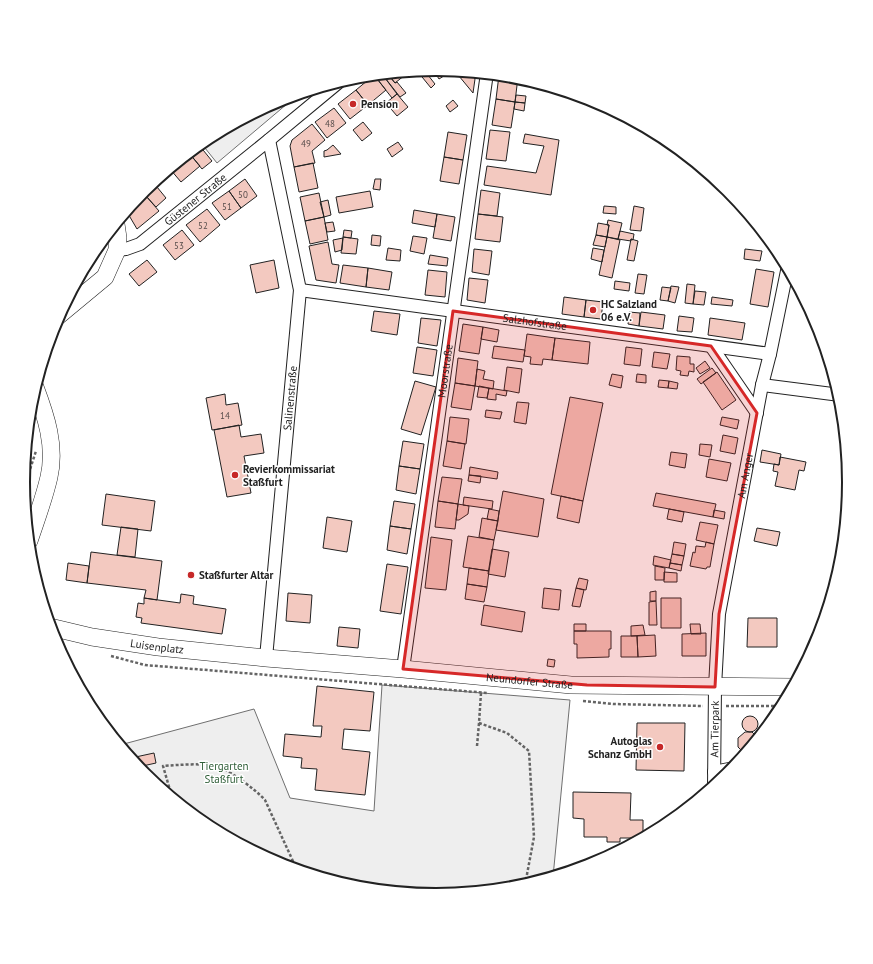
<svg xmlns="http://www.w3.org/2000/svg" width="873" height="964" viewBox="0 0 873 964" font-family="'PT Sans',sans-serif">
<rect width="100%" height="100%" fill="#fff"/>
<path fill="#eee" stroke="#6f6f6f" d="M300,93L217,163L201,143L207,138L278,100Z
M382,685L570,700L553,877L517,888L436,895L356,888L278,864L207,826L144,774L120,745L254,709L290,798L374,811Z"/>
<path fill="#f3c9c0" stroke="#222" d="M437,69H444L447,74L439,79L434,71Z
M421,70H424L435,84L431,88L418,72Z
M454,70L469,72L475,79L473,93Z
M410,71L395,83L387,73Z
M387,73L395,83L397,82L406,93L400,97L382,74Z
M376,74H382L397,94L392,98L374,75Z
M374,75L386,90L368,105L356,90Z
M499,75L518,77L515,102L496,99Z
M356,90L368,105L350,119L338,104Z
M397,94L408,107L397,116L386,103Z
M516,95L526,96L525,103L515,102Z
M496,99L515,102L511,128L492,125Z
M453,100L458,106L450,112L446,106Z
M515,102L525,103L524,111L514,109Z
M334,108L346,123L327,138L315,122Z
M363,122L372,133L362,141L353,130Z
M312,124L325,140L312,151L315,163L294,167L290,146L292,140Z
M490,130L510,132L506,161L486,159Z
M448,132L467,135L463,160L444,157Z
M525,134L559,140L551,195L484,185L487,166L536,173L544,146L523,143Z
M398,142L403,149L392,157L387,149Z
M199,145L212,161L202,169L189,153Z
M333,145L341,154L324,157V151L327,150Z
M189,153L200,166L181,182L170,169Z
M444,157L463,160L459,184L440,181Z
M313,163L318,188L299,192L294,167Z
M245,179L257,196L241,208L229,191Z
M375,179H381L380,190L373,189Z
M152,183L155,186L148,193L145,189Z
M157,187L166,198L156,207L146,196Z
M481,190L500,193L497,216L478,214Z
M229,191L241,208L225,220L212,203Z
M370,191L373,207L339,213L336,197Z
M319,193L324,217L305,221L300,197Z
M146,196L159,211L137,229L127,212Z
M328,200L331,215L324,217L320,202Z
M604,206L616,207V214L603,213Z
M634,206L644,208L641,231L630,230Z
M207,209L220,225L200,242L186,225Z
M414,210L437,214L435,227L412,223Z
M437,214L455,217L451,241L433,238Z
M478,214L503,217L500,242L475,239Z
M324,217L328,240L310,244L305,221Z
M608,220L622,223L618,239L607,237L609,225H607Z
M333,222L335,231L327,232L325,223Z
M598,223L609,225L607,237L596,235Z
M182,230L194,245L175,260L163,245Z
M344,230L352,231L351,238L343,237Z
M620,231L634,234L633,240L631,239V241L618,239Z
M372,235L381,236L380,246L371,245Z
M596,235L607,237L605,247L593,245Z
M413,236L427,238L424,254L410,251Z
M343,237L358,239L356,254L341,253Z
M607,237L620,240L612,278L599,275Z
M343,238L342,250L335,252L333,240Z
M631,239L638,241L634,261L627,260Z
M328,242L332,264L339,265L336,283L316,280L309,246Z
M388,248L401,250L400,261L386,260Z
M593,248L604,250L602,262L591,259Z
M474,249L492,251L489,275L472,272Z
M745,249L762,251L760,261L744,259Z
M430,255L448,258L447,266L428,264Z
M147,260L157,272L139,286L129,274Z
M274,260L279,288L256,293L250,265Z
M343,265L368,268L366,287L340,283Z
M368,268L392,272L389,290L366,287Z
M756,269L774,272L768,307L750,304Z
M428,270L447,272L445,297L425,295Z
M638,274L647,275L644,294L635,293Z
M469,278L488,280L485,303L467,300Z
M615,281L630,283L629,291L614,289Z
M687,284L695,285L693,304L685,303Z
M671,286L679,287L675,303L668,301Z
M662,287L671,288L668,301L660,300Z
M695,291L706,292L704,305L693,304Z
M564,297L586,300L584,317L562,314Z
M712,297L733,300L732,306L711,304Z
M586,300L603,302L601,319L584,317Z
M374,311L400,314L397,335L371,331Z
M629,312L640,313L639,326L628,324Z
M641,312L665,315L663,329L639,326Z
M679,316L694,318L692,332L677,331Z
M421,318L441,320L437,346L418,343Z
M710,318L745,323L742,340L708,335Z
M463,324L483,327L479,354L459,351Z
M483,327L499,330L497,342L481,339Z
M527,334L555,338L552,360L543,359L542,365L530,364L531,357L524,356Z
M555,338L590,342L588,364L552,360Z
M494,346L525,350L523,362L492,358Z
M417,347L437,350L433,376L413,373Z
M626,347L642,349L640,366L624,364Z
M654,352L670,354L667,369L652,367Z
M677,356L690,357V364H694V372L689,371L688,376L680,375L681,371L676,370Z
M458,358L478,361L475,386L455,383Z
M705,361L710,368L700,374L696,368Z
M507,367L522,369L519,393L504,390Z
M712,368L716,373L701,384L697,379Z
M477,369L485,371L483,379L494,381L493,389L475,386Z
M717,372L736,400L722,410L703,382Z
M612,374L623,376L621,388L609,385Z
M637,374L646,375V383L636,382Z
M659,380L669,381L668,388L658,387Z
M415,381L436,387L421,435L401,429Z
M669,381L678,383L677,389L668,388Z
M455,383L475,386L471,410L451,407Z
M479,386L489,388L487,398L477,397Z
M489,388L507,391L506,396L496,394V400L487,399Z
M225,394L226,405L238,403L242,425L212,430L206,398Z
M570,397L603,403L583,501L551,494Z
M517,402L529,403L526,424L514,422Z
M486,410L502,412L500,419L485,417Z
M450,417L469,419L466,444L447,441Z
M722,417L739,420L737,429L720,425Z
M239,425L241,437L261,434L264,453L244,456L251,493L227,497L214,430Z
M723,435L738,438L735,454L720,451Z
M403,441L424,444L420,469L399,466Z
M447,441L465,444L461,469L443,466Z
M700,444L712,445L710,457L699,455Z
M762,450L781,454L779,465L760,462Z
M671,452L687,454L685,468L669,465Z
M780,457L806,462L804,471L799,470L795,490L775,486L778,472L773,471L774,464L779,465Z
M709,459L731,463L727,481L706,477Z
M399,466L420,469L416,494L396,490Z
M470,467L498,472L497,479L469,475Z
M469,475L481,476L480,483L468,481Z
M442,477L462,479L458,504L438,501Z
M503,491L544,499L538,537L496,530Z
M656,493L716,504L713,517L653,506Z
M106,494L155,501L151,531L102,525Z
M561,496L583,501L579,523L557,518Z
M464,497L493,501L492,509L463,505Z
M394,501L415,504L411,529L390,526Z
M438,501L458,504L455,529L435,527Z
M458,504L469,506L468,514L459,520H456Z
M489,509L499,511L498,521L487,519Z
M669,509L684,512L682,522L667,519Z
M714,510L725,512L724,519L713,517Z
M327,517L352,521L347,552L323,548Z
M482,518L498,521L494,540L479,537Z
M700,522L718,525L714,544L696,540Z
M390,526L411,529L407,554L387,550Z
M121,527L138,529L135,557L117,555Z
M757,528L780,532L777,546L754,541Z
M468,536L494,540L489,571L463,567Z
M431,537L452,540L446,590L425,588Z
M674,542L686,544L684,556L672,554Z
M706,542L714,544L710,567H707L706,569L690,566L693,552L695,553L696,546L705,547Z
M492,549L509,552L505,577L488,574Z
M91,552L162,561L157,600L144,598L146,590L87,583Z
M672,554L684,556L682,565L670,563Z
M654,556L671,560L669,568L653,565Z
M68,563L89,566L87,583L66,580Z
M670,563L682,565L681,571L669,568Z
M387,564L408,567L401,614L380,611Z
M655,566L665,568L664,580H655Z
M469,568L489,571L487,587L467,584Z
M664,572L677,573V582H664Z
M579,578L588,580L586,590L576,588Z
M467,584L487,587L484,602L465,599Z
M544,588L561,590L559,610L542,608Z
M576,588L584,590L580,607L572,606Z
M656,591V601H650V592Z
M288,593L312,595L310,623L286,621Z
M181,594L194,596L193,604L226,609L222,634L141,623L142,618L136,617L138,603L144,604V598L180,603Z
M661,598H681V628H661Z
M656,601L657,625H649V602Z
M484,605L525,612L522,632L481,625Z
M748,618H777V647H747Z
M574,624H586V631H574Z
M690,624H700L701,634H691Z
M643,625L645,635L631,636V626Z
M339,627L360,629L358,648L337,646Z
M574,631H611V649H609V657L577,658V644H574Z
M706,633V656H682V634Z
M655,635L656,656L638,657L637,636Z
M621,636H637L638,657H621Z
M548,659L555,660L554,667L547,666Z
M317,686L374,692L370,731L344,729L342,749L370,752L365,795L315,790L317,769L301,768L302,758L283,756L285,734L321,737L322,726H313Z
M742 724a8 8 0 1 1 16 0a8 8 0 1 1-16 0Z
M637,723H685L684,771L636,770Z
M745,732H752L758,738L747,753H744L738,747V738Z
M154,753L156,763L138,767L131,758Z
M573,792L631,793L630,820H643V838H620V842H607V837H584V819L573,818Z"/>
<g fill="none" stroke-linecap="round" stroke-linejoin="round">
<g stroke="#222" stroke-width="14">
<g id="street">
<path id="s1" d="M117,250L126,249L140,244L269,140L339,82"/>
<path id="s2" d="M300,290L770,354"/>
<path d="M711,346L757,413"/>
<path d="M762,385L840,395"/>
<path id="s3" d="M266,658L300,290L269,140"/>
<path id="s4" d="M403,669L487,73"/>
<path d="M714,772L734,768"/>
<path id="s5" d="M714,787L715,687L719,614L762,385L770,354L788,266"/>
</g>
</g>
<g stroke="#222" stroke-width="18">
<g id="secondary">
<path d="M58,316L105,277L117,250L118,238L116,224"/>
<path d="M29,541C36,520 44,499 49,477C56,446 46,416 35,387"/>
<path id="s6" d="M50,627L92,637L158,647L266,658L403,669L571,685L794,687"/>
</g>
</g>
<path stroke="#646464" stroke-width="2.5" stroke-dasharray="3 2" stroke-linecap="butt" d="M24,488L36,451
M111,656L145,665L488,693
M481,693L479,723L507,733L529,751L534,837L525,885
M583,701L613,704L703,706
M726,706H783
M477,746L479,723
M172,797L163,766C178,765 209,762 222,768C235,775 255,789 265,800L297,870"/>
<use href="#street" stroke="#fff" stroke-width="12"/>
<use href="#secondary" stroke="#fff" stroke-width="17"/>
</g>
<path fill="#d62828" fill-opacity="0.2" stroke="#d62828" stroke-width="3" stroke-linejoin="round" d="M453,311L711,346L757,413L719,614L715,687L587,685L403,669Z"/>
<g fill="#c62828" stroke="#fff" stroke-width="1.5">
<circle cx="353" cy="104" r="4"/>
<circle cx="593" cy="310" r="4"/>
<circle cx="235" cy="475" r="4"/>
<circle cx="191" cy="575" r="4"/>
<circle cx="660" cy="747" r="4"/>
</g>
<g text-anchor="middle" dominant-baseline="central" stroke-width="3" stroke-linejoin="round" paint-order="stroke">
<g font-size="9" fill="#564c4a">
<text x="330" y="123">48</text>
<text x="306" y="143">49</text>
<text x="243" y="194">50</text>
<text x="227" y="206">51</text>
<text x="203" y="225">52</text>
<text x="179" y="245">53</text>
<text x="225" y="415">14</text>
</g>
<g font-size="11" font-weight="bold" fill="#222" stroke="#fff" text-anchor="start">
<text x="361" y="104">Pension</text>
<text x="601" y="304">HC Salzland<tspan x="601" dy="13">06 e.V.</tspan></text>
<text x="243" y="469">Revierkommissariat<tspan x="243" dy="13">Staßfurt</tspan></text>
<text x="199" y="575">Staßfurter Altar</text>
<text x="652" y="741" text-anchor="end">Autoglas<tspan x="652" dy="13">Schanz GmbH</tspan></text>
</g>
<g font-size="11" fill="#222" stroke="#fff">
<text stroke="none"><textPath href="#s1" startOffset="95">Güstener Straße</textPath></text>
<text stroke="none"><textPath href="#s2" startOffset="237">Salzhofstraße</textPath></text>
<text stroke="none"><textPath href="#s4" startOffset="301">Moorstraße</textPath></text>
<text stroke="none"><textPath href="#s3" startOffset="261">Salinenstraße</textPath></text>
<text stroke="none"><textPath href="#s5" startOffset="314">Am Anger</textPath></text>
<text stroke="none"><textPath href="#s6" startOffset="109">Luisenplatz</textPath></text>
<text stroke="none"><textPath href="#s6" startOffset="483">Neundorfer Straße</textPath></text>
<text stroke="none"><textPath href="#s5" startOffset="58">Am Tierpark</textPath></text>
</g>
<g font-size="11" fill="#2f5e38" stroke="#fff">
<text x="224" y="766">Tiergarten<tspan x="224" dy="13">Staßfurt</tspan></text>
</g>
</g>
<path d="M0 0H873V964H0ZM30 482a406 406 0 1 1 812 0a406 406 0 1 1-812 0Z" fill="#fff" fill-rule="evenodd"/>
<path fill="none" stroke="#222" stroke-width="2" d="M30 482a406 406 0 1 1 812 0a406 406 0 1 1-812 0Z"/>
</svg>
